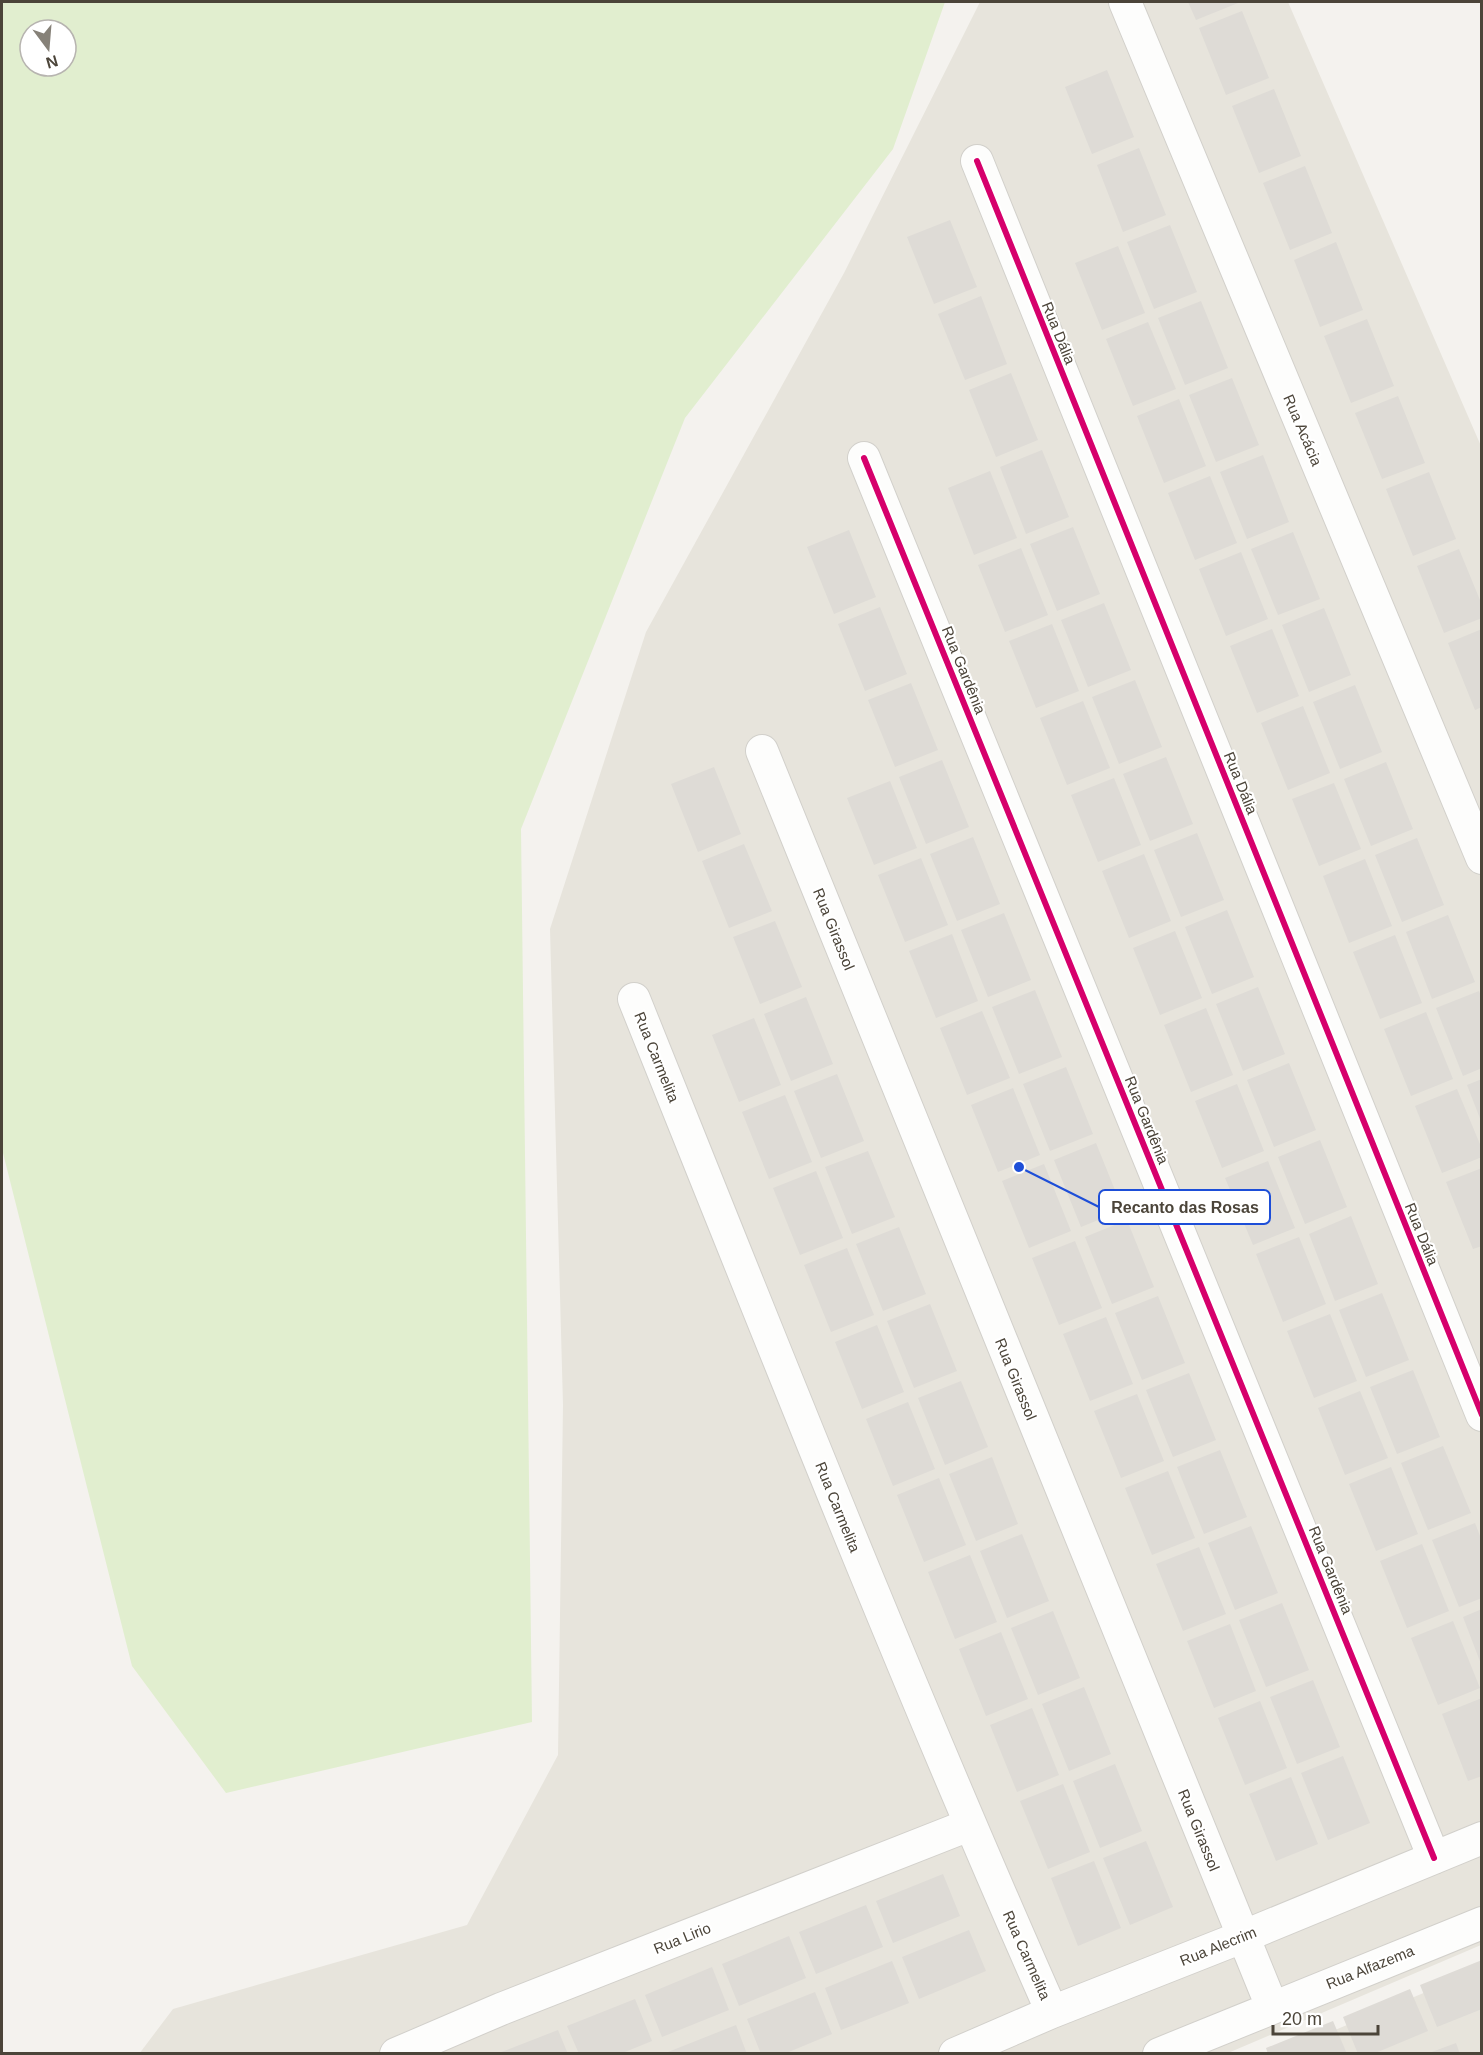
<svg xmlns="http://www.w3.org/2000/svg" width="1483" height="2055" viewBox="0 0 1483 2055" font-family="Helvetica,sans-serif">
<rect width="100%" height="100%" fill="#f4f2ee"/>
<path fill="#e7e4dc" d="M980,2H1288L1481,446V1945L1228,2053L139,2054L173,2009L467,1925L558,1755L563,1405L550,929L646,632L844,273Z
M1481,1969V2053H1280Z"/>
<path fill="#e1eecf" fill-rule="evenodd" d="M2,2H945L893,149L685,418L521,829L532,1722L226,1793L132,1666L2,1149ZM30,30H66V66H30Z"/>
<path fill="#dedbd6" d="M1188,2H1238V3L1196,20Z
M1242,11L1269,78L1226,95L1199,28Z
M1107,70L1134,137L1092,154L1065,87Z
M1274,89L1301,156L1259,173L1232,106Z
M1139,148L1166,215L1123,232L1097,165Z
M1305,166L1332,233L1290,250L1263,183Z
M950,220L977,287L934,304L907,237Z
M1170,225L1197,292L1154,309L1127,242Z
M1336,242L1363,310L1320,327L1294,260Z
M1118,246L1145,313L1102,330L1075,263Z
M981,296L1007,364L965,380L938,314Z
M1201,301L1228,368L1185,385L1158,318Z
M1367,319L1394,386L1351,403L1324,336Z
M1148,322L1176,389L1133,406L1106,339Z
M1011,373L1038,440L996,457L969,390Z
M1232,378L1259,445L1216,462L1189,395Z
M1398,396L1425,463L1382,479L1355,413Z
M1179,399L1206,466L1164,483L1137,416Z
M1042,450L1069,517L1026,534L1000,467Z
M1263,455L1289,522L1247,539L1220,472Z
M990,471L1017,538L974,555L948,488Z
M1429,472L1456,539L1413,556L1386,489Z
M1210,476L1237,543L1195,560L1168,493Z
M1073,527L1100,594L1057,611L1030,544Z
M849,530L876,597L834,614L807,547Z
M1293,532L1320,599L1278,615L1251,549Z
M1021,548L1048,615L1005,632L978,565Z
M1459,549L1482,605V618L1444,633L1417,566Z
M1241,552L1268,619L1226,636L1199,569Z
M1104,603L1131,670L1088,687L1061,620Z
M880,607L907,674L865,691L838,624Z
M1324,608L1351,675L1309,692L1282,625Z
M1052,624L1079,691L1036,708L1009,641Z
M1272,629L1299,696L1257,713L1230,646Z
M1482,629V707L1475,710L1448,643Z
M1135,680L1162,747L1119,764L1092,697Z
M911,683L938,750L895,767L868,700Z
M1355,685L1382,752L1340,769L1313,702Z
M1083,701L1110,768L1067,785L1040,718Z
M1303,706L1330,773L1288,790L1261,723Z
M1166,757L1193,824L1150,841L1123,774Z
M942,760L969,827L926,844L899,777Z
M1386,762L1413,829L1371,846L1344,779Z
M714,767L741,834L698,852L671,784Z
M1114,778L1141,845L1098,862L1071,795Z
M890,781L917,848L874,865L847,798Z
M1334,783L1361,849L1319,866L1292,799Z
M1197,833L1224,900L1181,917L1154,850Z
M973,837L1000,904L957,921L930,854Z
M1417,838L1444,905L1402,922L1375,855Z
M744,844L772,911L729,928L702,861Z
M1144,854L1171,921L1129,938L1102,871Z
M921,858L948,925L905,942L878,875Z
M1365,859L1392,926L1349,943L1323,876Z
M1227,910L1254,977L1212,994L1185,927Z
M1004,913L1031,980L988,997L961,930Z
M1448,915L1475,982L1432,999L1406,932Z
M775,921L802,987L760,1004L733,937Z
M1175,931L1202,998L1160,1015L1133,948Z
M952,934L978,1001L936,1018L909,951Z
M1395,935L1422,1003L1380,1019L1353,952Z
M1258,987L1285,1054L1243,1071L1216,1004Z
M1035,990L1062,1057L1019,1074L992,1007Z
M1479,991L1482,998V1068L1463,1076L1436,1008Z
M806,997L833,1064L791,1081L764,1014Z
M1206,1008L1233,1075L1191,1092L1164,1025Z
M982,1011L1010,1078L967,1095L940,1028Z
M1426,1012L1453,1079L1411,1096L1384,1029Z
M754,1018L781,1085L739,1102L712,1035Z
M1289,1063L1316,1130L1274,1147L1247,1080Z
M1066,1067L1093,1134L1050,1151L1023,1084Z
M837,1074L864,1141L821,1158L794,1091Z
M1482,1079V1121H1481L1467,1085Z
M1237,1084L1264,1151L1222,1168L1195,1101Z
M1013,1088L1040,1155L998,1172L971,1105Z
M1457,1089L1482,1149V1157L1442,1173L1415,1106Z
M785,1095L812,1162L769,1179L742,1112Z
M1320,1140L1347,1207L1305,1224L1278,1157Z
M1096,1143L1123,1210L1081,1227L1054,1160Z
M868,1151L895,1217L852,1234L825,1167Z
M1268,1161L1295,1228L1253,1245L1225,1178Z
M1044,1164L1071,1231L1029,1248L1002,1181Z
M1482,1168V1246L1473,1249L1446,1182Z
M816,1171L843,1238L800,1255L773,1188Z
M1351,1216L1378,1284L1335,1301L1309,1234Z
M1127,1220L1154,1287L1112,1304L1085,1237Z
M899,1227L926,1294L883,1311L856,1244Z
M1299,1237L1326,1304L1283,1322L1256,1254Z
M1075,1241L1102,1308L1059,1325L1032,1258Z
M847,1248L874,1315L831,1332L804,1265Z
M1382,1293L1409,1360L1366,1377L1339,1310Z
M1158,1296L1185,1363L1142,1380L1115,1313Z
M930,1304L957,1371L914,1388L887,1321Z
M1330,1314L1357,1381L1314,1398L1287,1331Z
M1106,1317L1133,1384L1090,1401L1063,1334Z
M877,1325L904,1392L862,1409L835,1342Z
M1413,1370L1440,1437L1397,1454L1370,1387Z
M1189,1373L1216,1440L1173,1457L1146,1390Z
M961,1381L988,1447L945,1465L918,1398Z
M1360,1391L1388,1458L1345,1475L1318,1408Z
M1137,1394L1164,1461L1121,1478L1094,1411Z
M908,1402L935,1469L893,1486L866,1419Z
M1443,1446L1471,1513L1428,1530L1401,1463Z
M1220,1450L1247,1517L1204,1534L1177,1467Z
M992,1457L1018,1524L976,1541L949,1474Z
M1391,1467L1418,1534L1376,1551L1349,1484Z
M1168,1471L1195,1538L1152,1555L1125,1488Z
M939,1478L966,1545L924,1562L897,1495Z
M1475,1523L1482,1541V1598L1459,1607L1432,1540Z
M1251,1526L1278,1593L1235,1610L1208,1543Z
M1022,1534L1049,1601L1007,1618L980,1551Z
M1422,1544L1449,1611L1407,1628L1380,1561Z
M1199,1547L1226,1614L1183,1631L1156,1564Z
M970,1555L997,1622L955,1639L928,1572Z
M1282,1603L1309,1670L1266,1687L1239,1620Z
M1482,1609V1664H1481L1463,1617Z
M1053,1611L1080,1678L1038,1695L1011,1628Z
M1453,1621L1480,1688L1438,1705L1411,1638Z
M1230,1624L1256,1691L1214,1708L1187,1641Z
M1001,1632L1028,1699L986,1716L959,1649Z
M1313,1680L1340,1747L1297,1764L1270,1697Z
M1084,1687L1111,1754L1069,1771L1042,1704Z
M1482,1698V1776L1468,1781L1442,1714Z
M1260,1701L1287,1768L1245,1785L1218,1718Z
M1032,1708L1059,1775L1017,1792L990,1725Z
M1343,1756L1370,1823L1328,1840L1301,1773Z
M1115,1764L1142,1831L1100,1848L1073,1781Z
M1291,1777L1318,1844L1276,1861L1249,1794Z
M1063,1784L1090,1852L1048,1869L1020,1801Z
M1146,1841L1173,1907L1130,1925L1103,1858Z
M1094,1861L1121,1928L1078,1946L1051,1878Z
M943,1874L960,1916L893,1943L876,1901Z
M866,1905L883,1947L816,1974L799,1932Z
M969,1930L986,1971L919,1999L902,1957Z
M789,1936L806,1978L739,2006L722,1964Z
M1482,1960V2009L1437,2027L1420,1985Z
M892,1961L909,2003L841,2030L825,1988Z
M712,1967L729,2010L662,2037L645,1995Z
M1410,1989L1428,2031L1373,2054H1358L1343,2017Z
M815,1992L832,2034L784,2054H761L747,2019Z
M635,1999L652,2041L620,2054H579L567,2026Z
M1333,2021L1347,2054H1268L1266,2048Z
M736,2025L747,2054H669L668,2052Z
M558,2030L568,2054H499V2053Z
M1456,2043L1460,2054H1429V2053Z"/>
<g fill="none" stroke-linecap="round" stroke-linejoin="round">
<g stroke="#d2d0cb" stroke-width="34">
<path id="street" d="M1125,2L1482,858
M977,161L1482,1415
M864,458L1434,1858
M762,751L1272,2007
M634,999C770,1338 904,1678 1052,2012
M396,2054L501,2009L969,1825
M955,2054L1052,2012L1242,1937L1482,1838
M1159,2054L1482,1923"/>
</g>
<use href="#street" stroke="#fdfdfc" stroke-width="32"/>
<g stroke="#fff" stroke-width="10">
<path id="cycleway" d="M977,161L1482,1415
M864,458L1434,1858"/>
</g>
<use href="#cycleway" stroke="#d6006c" stroke-width="6"/>
</g>
<g text-anchor="middle" dominant-baseline="central" stroke-width="4.5" stroke-linejoin="round" paint-order="stroke">
<g font-size="15" fill="#4b4439" stroke="#fff">
<text transform="translate(1059 333) rotate(68)">Rua Dália</text>
<text transform="translate(1303 430) rotate(67)">Rua Acácia</text>
<text transform="translate(964 670) rotate(68)">Rua Gardênia</text>
<text transform="translate(1241 783) rotate(68)">Rua Dália</text>
<text transform="translate(834 929) rotate(68)">Rua Girassol</text>
<text transform="translate(657 1057) rotate(68)">Rua Carmelita</text>
<text transform="translate(1147 1120) rotate(68)">Rua Gardênia</text>
<text transform="translate(1422 1234) rotate(68)">Rua Dália</text>
<text transform="translate(1016 1379) rotate(68)">Rua Girassol</text>
<text transform="translate(838 1507) rotate(68)">Rua Carmelita</text>
<text transform="translate(1331 1570) rotate(68)">Rua Gardênia</text>
<text transform="translate(1199 1830) rotate(68)">Rua Girassol</text>
<text transform="translate(682 1938) rotate(-22)">Rua Lirio</text>
<text transform="translate(1218 1946) rotate(-22)">Rua Alecrim</text>
<text transform="translate(1027 1955) rotate(66)">Rua Carmelita</text>
<text transform="translate(1370 1967) rotate(-22)">Rua Alfazema</text>
</g>
</g>
<path fill="none" stroke="#1d4ed8" stroke-width="2" d="M1019 1167L1099 1207"/>
<circle fill="#1d4ed8" stroke="#fff" stroke-width="2" cx="1019" cy="1167" r="6"/>
<rect fill="#fff" stroke="#1d4ed8" stroke-width="2" x="1099" y="1190" width="171" height="34" rx="6"/>
<g font-size="16" text-anchor="middle" font-weight="bold" fill="#4b4439">
<text x="1185" y="1213">Recanto das Rosas</text>
</g>
<rect width="1483" height="2055" fill="none" stroke="#4b4439" stroke-width="6"/>
<g transform="translate(48 48) rotate(164)"><circle r="28" fill="#ffffff" stroke="#b7b4b0" stroke-width="1.5"/>
<path d="M0-4.5L10 22L0 15L-10 22Z" fill="#868178"/>
<text y="-9" font-size="16" font-weight="bold" text-anchor="middle" fill="#4b4439">N</text>
</g>
<path d="M1273 2025v9h105v-9" fill="none" stroke="#4b4439" stroke-width="3"/>
<text x="1282" y="2025" font-size="18" fill="#4b4439" stroke="#ffffff" stroke-width="4.5" paint-order="stroke">20 m</text>
</svg>
